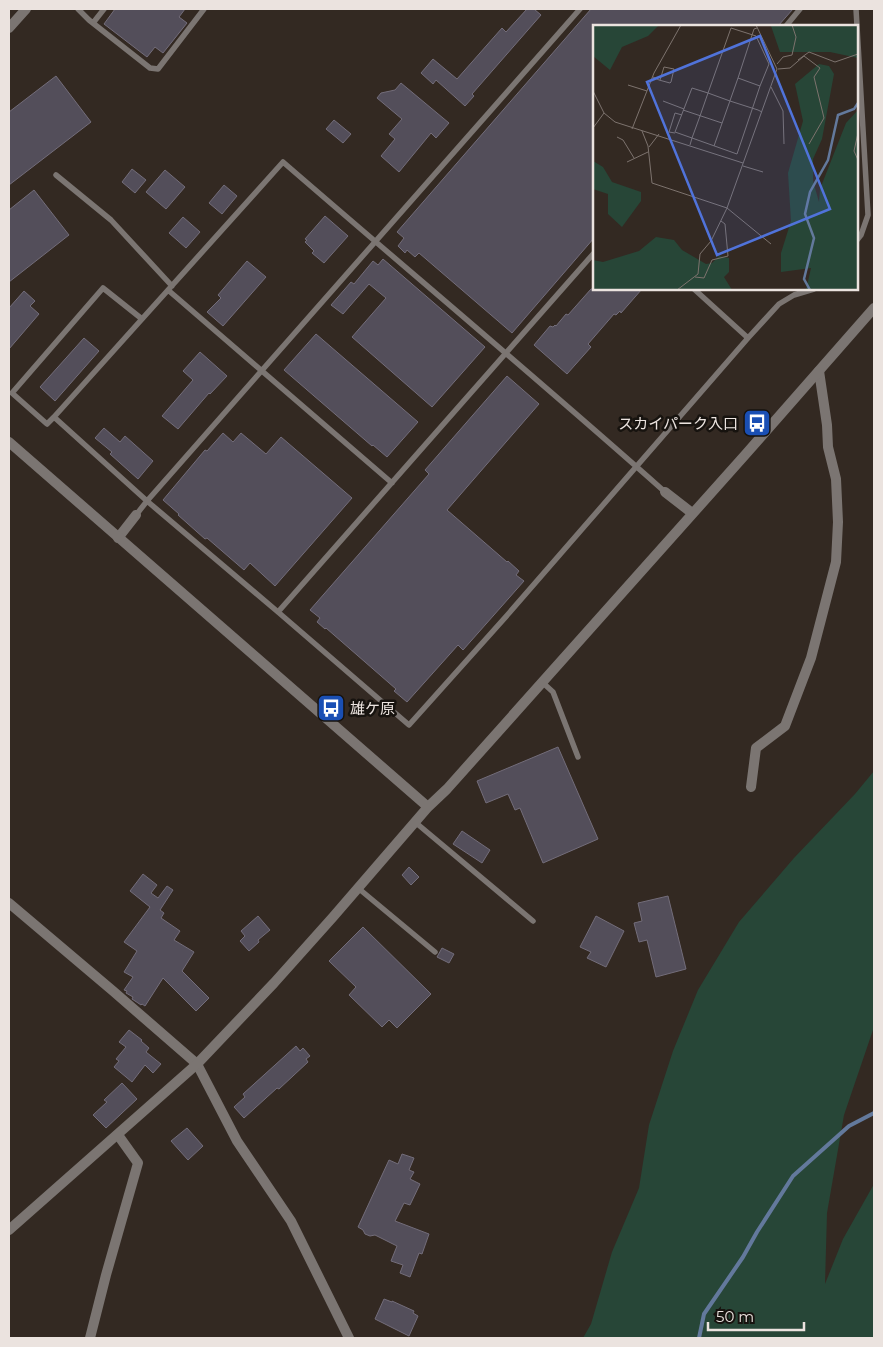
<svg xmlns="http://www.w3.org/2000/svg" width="883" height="1347" viewBox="0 0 883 1347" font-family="Montserrat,'Noto Sans JP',sans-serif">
<rect width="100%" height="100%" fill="#332922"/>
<path fill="#274637" d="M874,771V1027L844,1115L827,1213L825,1284L843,1239L874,1184V1338H583L591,1324L612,1252L639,1188L649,1125L673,1051L698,990L739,922L794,858L855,794Z"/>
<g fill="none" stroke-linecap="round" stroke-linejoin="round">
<path stroke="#63799c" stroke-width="4" d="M699,1338L704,1314L743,1257L757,1232L793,1176L849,1126L874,1113"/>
</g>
<path fill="#534e5a" stroke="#736d7a" d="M115,9H185L179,17L187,23L163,53L155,47L147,57L104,24Z
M527,9H534L541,15L472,94L474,96L465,106L436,80L433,84L421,73L433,59L457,79L502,28L506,32Z
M591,9H793L778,26H594V238L512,333L419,253L415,257L407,250L405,253L398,246L404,238L397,232Z
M56,76L91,122L9,185V112Z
M401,83L449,123L436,138L431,133L399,172L381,156L395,139L389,134L402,119L377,98L381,93L395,90Z
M334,120L351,134L343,143L326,129Z
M132,169L146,180L135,193L122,182Z
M165,170L185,187L166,209L146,192Z
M224,185L237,196L222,214L209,203Z
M34,190L69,235L9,282V210Z
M325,216L348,236L324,263L312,253L314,251L305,242L307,240L305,239Z
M183,217L200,232L186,248L169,233Z
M383,259L485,347L432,407L352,337L386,298L369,284L343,314L331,305L351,282L354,284L373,261L378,265Z
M247,261L266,277L223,326L207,312L221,298L218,295Z
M591,289H642L621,313L620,311L616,315L614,314L588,344L591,347L567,374L534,345L550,326L553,327L555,325L556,326L566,314L568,315Z
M24,291L35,301L30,306L39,314L9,349V308Z
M316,334L418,422L387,457L373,445L372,446L284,370Z
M84,338L99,351L55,401L40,387Z
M200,352L227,376L210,394L209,393L178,429L162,416L193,380L183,371Z
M507,376L539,404L447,510L507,562L508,561L519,571L516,575L524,581L463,650L458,645L407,702L394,691L396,689L326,628L325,629L317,622L320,618L310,610L429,474L425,470Z
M104,428L120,442L125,436L153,461L138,479L110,454L112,452L95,438Z
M223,433L233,442L241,433L266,454L281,437L352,498L275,586L250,563L244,570L207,538L205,539L178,515L179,514L163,500L205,450L207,451Z
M558,747L598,839L543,863L520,808L515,810L508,794L486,803L477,781Z
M462,831L490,850L482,863L453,844Z
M409,867L419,877L411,885L402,875Z
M143,874L157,885L151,893L158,898L167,886L173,890L160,910L164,913L161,918L180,931L174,940L194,952L182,971L209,998L196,1011L163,978L145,1006L142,1004L141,1005L132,999L133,997L126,993L127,991L124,990L133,977L124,972L137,951L124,942L150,907L130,891Z
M668,896L686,969L656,977L647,940L639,942L634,923L642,921L638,903Z
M258,916L270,930L258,940L259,942L249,951L240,941L245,936L241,931Z
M596,916L624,931L606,967L587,958L591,952L580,947Z
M363,927L431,994L397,1028L389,1020L382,1027L349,995L356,987L329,961Z
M442,948L454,954L449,963L437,957Z
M129,1030L142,1040L141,1041L149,1048L146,1052L161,1064L153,1073L145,1065L132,1082L114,1067L119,1061L116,1059L126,1047L119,1042Z
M296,1046L300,1051L303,1048L310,1056L306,1059L308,1062L279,1089L277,1088L244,1118L234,1107L245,1097L243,1094Z
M122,1083L137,1099L106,1128L93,1115L107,1102L104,1100Z
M187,1128L203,1146L188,1160L171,1141Z
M402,1154L414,1158L409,1170L414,1172L410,1179L420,1184L410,1205L404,1203L395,1221L429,1234L422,1254L419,1253L410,1277L400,1273L403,1265L391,1261L397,1246L375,1235L370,1236L365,1234L363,1230L358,1227L389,1160L398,1164Z
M384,1299L392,1302V1301L414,1311L413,1313L418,1316L409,1336L375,1319Z"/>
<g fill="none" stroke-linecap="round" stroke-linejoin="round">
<path stroke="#7b7572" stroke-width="5.5" d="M78,9L89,20L150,68L158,69L204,9
M580,9C436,173 292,337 147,501L54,417L283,162C410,272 539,380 665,492
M856,9L868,215L861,235L857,240
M93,23L104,9
M786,26L800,9
M56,175L111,220L172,286
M168,290L392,483
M748,338L779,304L794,295L814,289
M54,417L47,424L12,393L103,288L142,319
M136,515L147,501L278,612L409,725L510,612L748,338L694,289
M278,612L594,253
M542,682L553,692L578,757
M415,822L533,921
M358,888L435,952"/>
<path stroke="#7b7572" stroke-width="10" d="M665,492L692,513
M118,538L136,515
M751,787L756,748L785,726L811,658L836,562L838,522L836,479L828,447L827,425L819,371
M9,903L113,991L197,1064L237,1141L291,1221L349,1338
M90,1338L106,1275L138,1163L118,1135"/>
<path stroke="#7b7572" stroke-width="10" d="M9,28L26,9
M9,442L428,807
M9,1230L197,1064L274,983L333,917L428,807L447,789L745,455L874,308"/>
</g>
<defs>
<g id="bus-square" transform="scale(1.4375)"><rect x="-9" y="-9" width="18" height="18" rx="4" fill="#1a4fb4" stroke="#17130f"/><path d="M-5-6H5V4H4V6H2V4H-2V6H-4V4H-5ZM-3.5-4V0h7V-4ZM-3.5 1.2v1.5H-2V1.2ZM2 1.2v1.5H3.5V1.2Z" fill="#fff"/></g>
</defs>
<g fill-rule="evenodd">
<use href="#bus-square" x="757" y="423"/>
<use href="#bus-square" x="331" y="708"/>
</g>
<g text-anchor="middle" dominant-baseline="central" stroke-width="5" stroke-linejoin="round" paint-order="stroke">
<g font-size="15" fill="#ebe3df" stroke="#17130f" text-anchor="end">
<text x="738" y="423">スカイパーク入口</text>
<text x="350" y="708" text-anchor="start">雄ケ原</text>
</g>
</g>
<g transform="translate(593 25)">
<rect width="265" height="265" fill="#332922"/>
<path d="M66,0L55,11L29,22L17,45L0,31V0ZM265,0V33L237,27H187L178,1ZM226,39L236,41L241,49L229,114L220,134V156L226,177L227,164L253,98L265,85V265H213L218,243L188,247V228L198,196L195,148L210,96L202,59ZM0,136L10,142L19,157L48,167V176L29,202L15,189V169L0,164ZM63,212L81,215L89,225L113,239L119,238L126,231L136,233V247L131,252L139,265H0V235L10,237L46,226Z" fill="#274637"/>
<path fill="none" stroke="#63799c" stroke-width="2.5" d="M217,265L211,254L221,213L212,189L217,167L235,135L245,90L261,84L265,78"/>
<path fill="none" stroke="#7d736e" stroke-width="1" d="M205,35L216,27L242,37L265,29M184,39L190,32L199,30L203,12L199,0M185,44L197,43L211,31L227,43L221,52L231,93L216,119M60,52L66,55L77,58L78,57L81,44L71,42L67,55M145,53L161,4L164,3M35,60L54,66M167,61L176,39L163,11L138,3L115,68L107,91L99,113L82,107L99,63L115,68L137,76L165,85L169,87M178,62L190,86L191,119M0,66L11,88L22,97L150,138M70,76L91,84M90,85L129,98M0,103L11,88M39,104L61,48L88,0M49,106L55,121L59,158L134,183L178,219M82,108L76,107L82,88L89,90M265,108L261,126L265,135M24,112L30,115L41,133M97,120L99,113L144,129L167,61L145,53L121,121M56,122L66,109M34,137L55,127M150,141L170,147M102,252L111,253L119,235L135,231L132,199L128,196M84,265L105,249L107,229L118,216L134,183L184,44L163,0"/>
<path fill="#5073da" fill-opacity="0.15" stroke="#5073da" stroke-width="2.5" d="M167,11L237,184L124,230L54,57Z"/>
<rect width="265" height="265" fill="none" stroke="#ebe3df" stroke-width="2.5"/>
</g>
<rect width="883" height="1347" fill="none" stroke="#ebe3df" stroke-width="20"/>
<path d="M708 1322v8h96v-8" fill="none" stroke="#ebe3df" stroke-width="2.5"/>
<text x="716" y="1322" font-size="15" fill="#ebe3df" stroke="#17130f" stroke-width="4" paint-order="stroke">50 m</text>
</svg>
